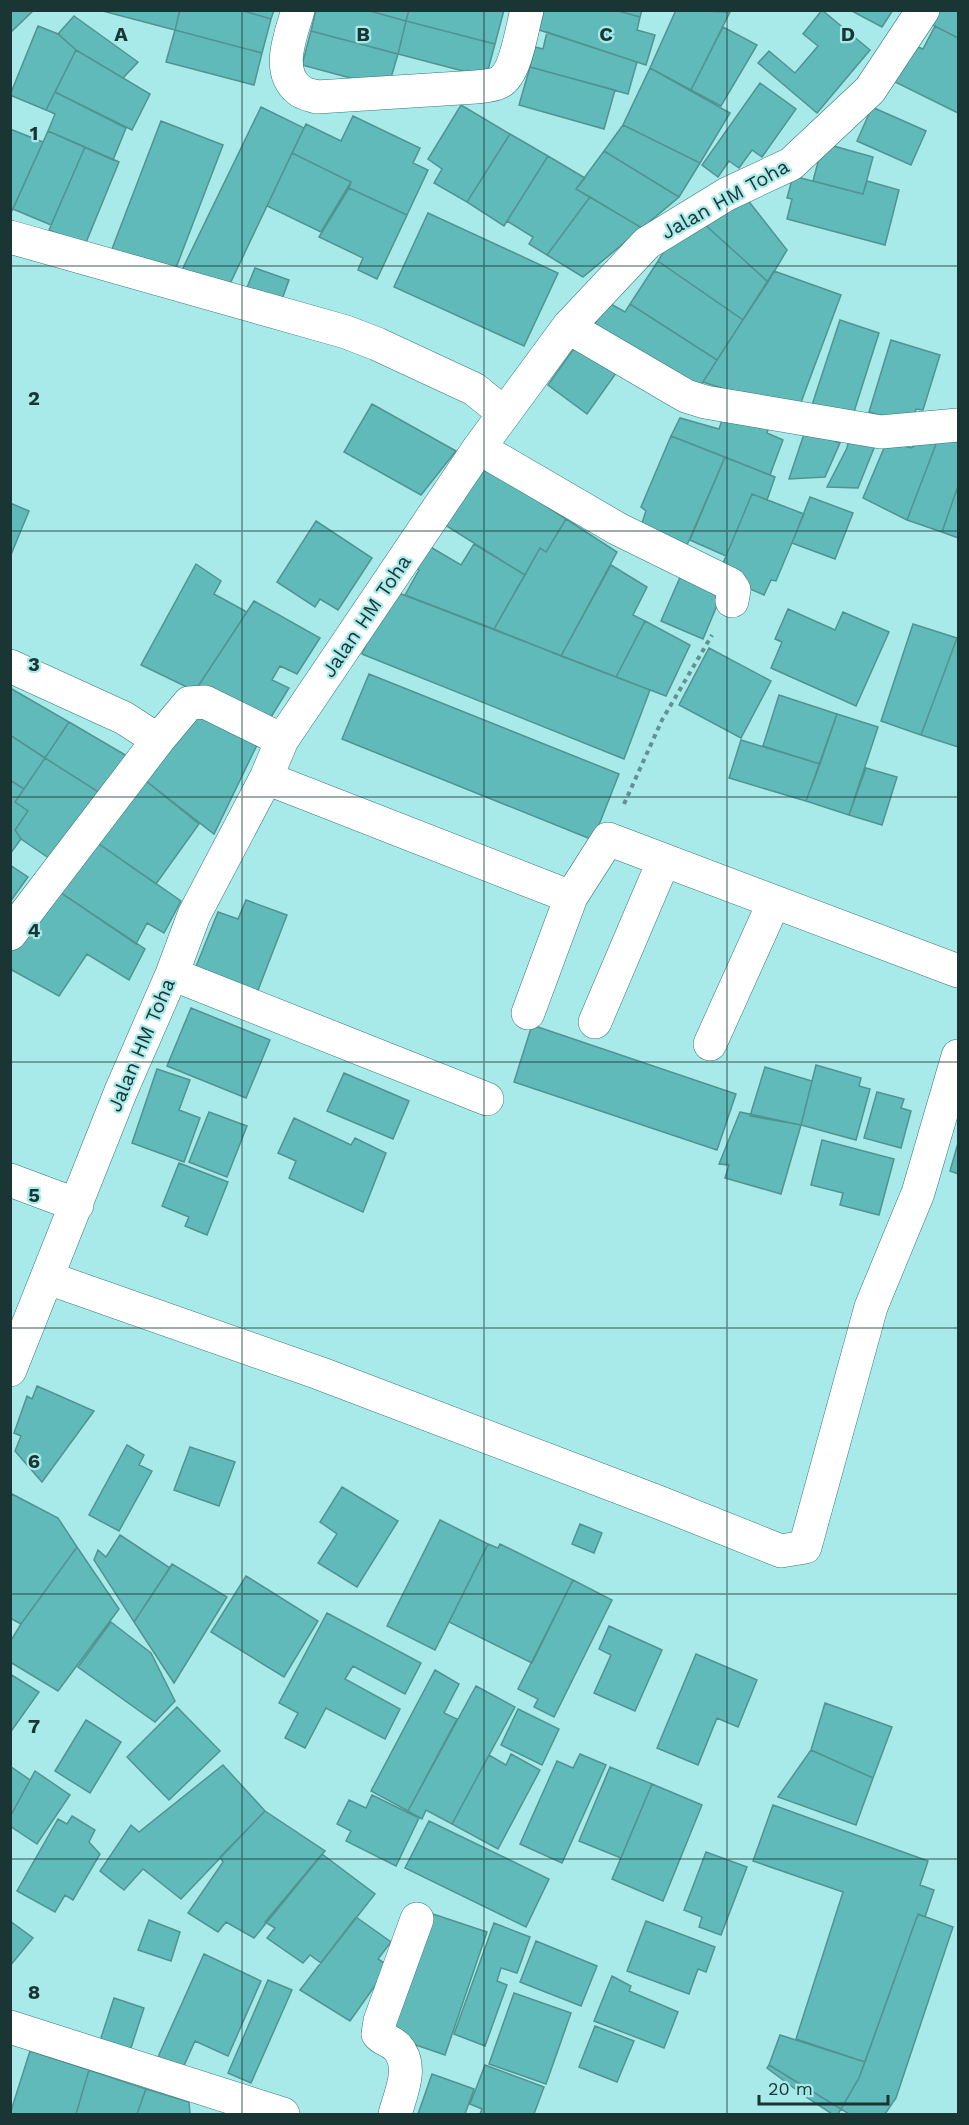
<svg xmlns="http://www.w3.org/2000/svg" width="969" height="2125" viewBox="0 0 969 2125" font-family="'Work Sans',sans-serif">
<rect width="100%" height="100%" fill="#a7eae9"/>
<path fill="#60bab9" stroke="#519392" stroke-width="1.5" d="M10,10H34L10,33Z
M99,10H180L175,30Z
M180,10H240L271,19L262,53L175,30Z
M240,10H274L271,19Z
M316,10H366L406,21L398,54L311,31Z
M366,10H409L406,21Z
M409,10H504L495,44L406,21Z
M544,10H615L640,17L637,30L655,35L646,65L539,30Z
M615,10H642L640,17Z
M676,10L730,12L691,90L650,68Z
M822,10L870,50L817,113L758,63L769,51L795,73L818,46L803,34Z
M850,10H893L882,27Z
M933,10H958V38L925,21Z
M74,16L138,62L123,78L76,50L58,34Z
M406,21L495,44L486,77L398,54Z
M38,26L58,34L76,50L46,110L10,95Z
M935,26L958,38V113L889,79L908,43L923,49Z
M723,27L757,45L721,106L691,90Z
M175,30L262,53L254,85L166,62Z
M311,31L398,54L388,88L302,65Z
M547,32L637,62L628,94L530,67L535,47L543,49Z
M76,50L150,94L132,130L55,92Z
M530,67L615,90L604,129L519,105Z
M650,68L730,113L700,163L623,125Z
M760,83L796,109L762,157L752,150L739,168L729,161L718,177L702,165Z
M55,92L126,128L113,160L48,131L55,114L46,110Z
M461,105L510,134L467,202L434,183L442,169L428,159Z
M261,107L304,128L228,288L182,270Z
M872,107L926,131L911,165L857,141Z
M353,116L420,148L413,163L428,170L407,215L349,188L351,182L292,153L306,124L341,141Z
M161,121L223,145L174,273L112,249Z
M623,125L700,163L679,197L604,151Z
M10,129L43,142L10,215Z
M48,131L85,147L51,225L13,209Z
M510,134L548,156L504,226L467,202Z
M823,143L873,157L863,194L813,181Z
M85,147L119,162L85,245L49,230Z
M604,151L679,197L642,228L576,189Z
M292,153L351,182L321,232L267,206Z
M548,156L585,178L576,189L590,197L547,255L529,244L533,237L507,221Z
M793,176L863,194L867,181L899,190L885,245L787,219L792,199L787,198Z
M349,188L407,215L377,279L358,270L363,258L319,237Z
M743,194L787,250L768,282L701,221Z
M590,197L642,228L583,277L547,255Z
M428,213L558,273L524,346L394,287Z
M701,221L768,282L743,320L658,261L671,240Z
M658,261L743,320L717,360L630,304Z
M255,268L289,280L281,302L246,290Z
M774,271L841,295L797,413L703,382Z
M609,303L625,312L630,304L717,360L694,396L591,329Z
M840,320L879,333L852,418L812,405Z
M891,340L940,355L923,410L916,409L912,425L869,412Z
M579,341L619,369L587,414L548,385Z
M372,404L456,451L421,495L344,452Z
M726,409L770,423L767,433L783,440L770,475L671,436L680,418L719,429Z
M805,431L840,443L825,477L789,479Z
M941,431L958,437V486L942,532L907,520Z
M941,431L907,520L863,498L887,441L911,448Z
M671,436L725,457L684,552L640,529L646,511L641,507Z
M849,439L876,443L858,488L827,487L847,448Z
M725,457L775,477L767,500L752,494L726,556L690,540Z
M482,465L566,519L546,552L540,548L525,575L445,525Z
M958,486V538L942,532Z
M752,494L804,514L776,581L771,580L764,595L718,575Z
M810,497L853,513L835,559L792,543Z
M10,503L29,511L10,557Z
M566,519L617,552L561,656L494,629L540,548L546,552Z
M316,521L372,558L338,610L320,599L315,607L277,582Z
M422,542L461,565L474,544L525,575L494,629L405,595L419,570L410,564Z
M196,564L221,581L214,594L247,612L195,691L141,665Z
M611,565L647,587L633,615L645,621L616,677L561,656Z
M685,566L726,584L703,639L661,621Z
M391,590L650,690L624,759L362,654Z
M254,601L320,638L297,674L280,666L272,680L289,688L266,725L195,691Z
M788,609L835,630L843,612L889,632L856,706L771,668L782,642L775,639Z
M645,621L690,645L666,696L616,677Z
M913,624L957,638L921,735L881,721Z
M957,638L958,639V747L921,735Z
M709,648L771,681L741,738L679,705Z
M369,674L619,774L593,840L342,739Z
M10,688L69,722L45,758L10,735Z
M779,695L837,714L820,764L763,746Z
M191,713L257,745L214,834L141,777Z
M837,714L878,727L849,815L806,801Z
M69,722L139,763L111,800L45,758Z
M10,735L45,758L24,789L10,780Z
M741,740L820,764L806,801L729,778Z
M45,758L111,800L59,865L21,839L15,830L28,811L15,802Z
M866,768L897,777L882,825L849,815Z
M141,777L199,824L156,884L92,839Z
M10,780L24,789L15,802L28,811L15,830L21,839L10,854Z
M92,839L181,901L164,933L147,923L136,944L54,888Z
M10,865L28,877L10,902Z
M54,888L145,949L129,980L87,954L59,996L10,969V943Z
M246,900L287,915L255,998L193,974L218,912L238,919Z
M191,1008L270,1040L246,1098L167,1066Z
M532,1025L736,1094L717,1150L514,1082Z
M816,1065L861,1078L859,1086L870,1089L856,1140L801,1125Z
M765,1067L812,1081L801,1125L750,1116Z
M157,1069L190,1080L179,1110L200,1118L184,1162L132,1143Z
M344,1073L409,1101L393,1139L327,1111Z
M877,1092L904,1099L901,1108L911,1111L901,1148L864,1138Z
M209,1112L247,1126L227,1177L189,1162Z
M740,1112L801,1125L781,1194L725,1178L729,1165L719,1164Z
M294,1118L351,1145L355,1138L386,1153L363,1212L289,1178L296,1161L278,1153Z
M822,1140L894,1159L879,1215L840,1205L843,1193L811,1185Z
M958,1143V1174L950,1171Z
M179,1163L228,1182L207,1235L185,1226L189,1217L162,1206Z
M37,1386L94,1411L42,1482L15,1451L21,1436L14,1433L27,1396L32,1399Z
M127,1445L144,1455L139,1465L152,1471L119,1531L89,1515Z
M190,1447L235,1462L219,1506L174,1490Z
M342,1487L398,1521L357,1587L318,1563L337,1534L320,1522Z
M12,1494L58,1518L77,1547L21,1624L10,1618V1498Z
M440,1520L488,1544L435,1650L387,1626Z
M580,1524L602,1533L594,1553L572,1544Z
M120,1535L170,1568L134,1622L94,1560L98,1550L106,1557Z
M488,1544L498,1548L500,1544L573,1580L532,1663L449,1622Z
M77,1547L119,1609L58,1691L10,1662V1642L21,1624Z
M172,1564L227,1597L174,1683L134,1622Z
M246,1576L318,1621L284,1677L211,1632Z
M573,1580L612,1600L554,1717L534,1707L538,1699L518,1689Z
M327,1613L421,1663L405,1694L353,1666L345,1679L400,1709L385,1739L326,1708L305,1748L285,1738L298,1713L279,1703Z
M111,1622L151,1653L175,1701L155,1722L78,1667Z
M609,1626L662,1650L635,1711L594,1693L611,1655L599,1649Z
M696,1654L757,1680L738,1727L717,1718L698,1765L657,1748Z
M435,1670L459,1684L444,1713L457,1719L408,1811L371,1791Z
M10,1674L39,1692L10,1733Z
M476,1686L515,1707L452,1824L426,1810L422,1819L408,1811Z
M825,1703L892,1727L873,1778L811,1750Z
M177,1707L220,1751L169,1800L127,1757Z
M518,1709L559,1729L542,1765L501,1745Z
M86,1720L121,1742L90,1793L55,1771Z
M811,1750L873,1778L856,1825L778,1797Z
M511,1754L540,1770L498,1849L452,1824L489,1755L506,1765Z
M580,1754L606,1765L562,1863L520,1844L557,1761L573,1768Z
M223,1765L265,1811L181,1899L143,1869L124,1890L100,1871L131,1825L139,1832Z
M10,1766L30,1780L10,1817Z
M610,1767L652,1784L621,1858L579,1841Z
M35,1771L70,1795L37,1844L10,1826V1817Z
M652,1784L702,1805L663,1901L612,1879Z
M372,1795L419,1818L396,1866L346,1841L351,1831L337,1824L349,1800L366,1808Z
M773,1805L928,1861L920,1885L934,1890L925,1917L918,1914L865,2062L796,2039L843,1892L753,1861Z
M265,1811L325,1851L254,1938L226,1922L218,1932L188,1913L223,1862L220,1857Z
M72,1816L95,1830L89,1842L100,1854L73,1900L65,1895L55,1912L17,1891L58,1819L67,1824Z
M429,1821L549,1879L526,1927L405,1868Z
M706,1852L747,1867L721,1935L699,1927L702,1917L684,1910Z
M322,1854L375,1894L321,1963L310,1955L303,1963L267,1938L275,1928L265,1922Z
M424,1911L487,1932L445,2055L381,2033Z
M918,1914L953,1927L896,2098L885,2114H849L841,2109L859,2078Z
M356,1917L391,1942L378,1959L389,1966L350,2021L300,1990Z
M149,1920L180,1932L171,1961L138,1950Z
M10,1921L33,1938L10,1966Z
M646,1921L715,1947L706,1972L698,1969L689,1994L627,1971Z
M494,1923L530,1937L517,1973L501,1968L497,1981L507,1985L485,2046L454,2034Z
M536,1941L597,1966L581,2006L520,1982Z
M204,1954L261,1981L228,2056L195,2041L183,2068L158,2057Z
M612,1976L631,1986L629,1991L678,2012L664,2048L594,2021Z
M268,1980L292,1990L251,2083L228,2073Z
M514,1993L571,2013L546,2084L489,2064Z
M114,1998L144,2008L128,2057L98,2047Z
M595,2026L634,2041L617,2082L579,2067Z
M780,2035L865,2062L859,2078L841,2109L769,2065Z
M30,2051L89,2070L76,2114H10Z
M485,2065L544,2087L534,2114H480L482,2109L470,2104Z
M769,2065L841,2109L838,2114H832L806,2097L767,2068Z
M89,2070L146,2089L137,2114H76Z
M432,2074L474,2089L465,2114H418Z
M146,2089L189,2102L190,2114H137Z"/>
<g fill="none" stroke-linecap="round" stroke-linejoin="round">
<g stroke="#347877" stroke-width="34">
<path id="minor" d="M298,10C291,35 275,71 299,90C303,94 311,95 317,97L476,87C484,86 493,86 500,82C516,73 522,28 527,10
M10,237L346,332L377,344L474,389L504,413
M568,327L686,396L705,402L881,432L958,425
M479,448L618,529L730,584L734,590L732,601
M10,666L124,718L158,740L189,703L205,702L282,740
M266,778L571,897
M10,934L158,740
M172,974L487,1099
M528,1013L571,897L608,839L958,971
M595,1022L664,860
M710,1044L774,902
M10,1180L77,1205
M48,1278L319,1373L658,1502L781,1551L805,1547L871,1307L918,1193L958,1056
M10,1370L121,1091L172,974L194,915L266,778L282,740L479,448L568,327L647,243L727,194L791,164L870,90L923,10
M10,2027L283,2114
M395,2114C401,2093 414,2066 397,2047C391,2041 383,2040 378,2034L380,2021L417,1919"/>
</g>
<path stroke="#619190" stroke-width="4" stroke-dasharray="4.5 4.5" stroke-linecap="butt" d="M624,804L662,720L712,635"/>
<use href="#minor" stroke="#fff" stroke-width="33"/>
</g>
<path fill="none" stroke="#193534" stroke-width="1.5" stroke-opacity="0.55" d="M242,10V2114M484,10V2114M727,10V2114M10,266H958M10,531H958M10,797H958M10,1062H958M10,1328H958M10,1594H958M10,1859H958"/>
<g text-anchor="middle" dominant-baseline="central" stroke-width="4.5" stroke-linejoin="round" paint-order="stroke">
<g font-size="20" fill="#193534" stroke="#a7eae9">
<text transform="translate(725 199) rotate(-29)">Jalan HM Toha</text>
<text transform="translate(366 616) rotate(-56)">Jalan HM Toha</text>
<text transform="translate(141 1045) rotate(-67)">Jalan HM Toha</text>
</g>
</g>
<g font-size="20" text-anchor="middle" font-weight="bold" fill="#193534" stroke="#a7eae9" stroke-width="4.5" stroke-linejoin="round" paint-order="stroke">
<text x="121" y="41">A</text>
<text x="363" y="41">B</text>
<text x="606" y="41">C</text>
<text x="848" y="41">D</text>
<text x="34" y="140">1</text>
<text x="34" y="405">2</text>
<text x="34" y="671">3</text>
<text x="34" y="937">4</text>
<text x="34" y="1202">5</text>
<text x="34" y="1468">6</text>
<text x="34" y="1733">7</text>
<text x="34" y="1999">8</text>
</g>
<rect width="969" height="2125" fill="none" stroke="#193534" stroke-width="24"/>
<path d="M759 2095v9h129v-9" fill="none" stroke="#193534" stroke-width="3"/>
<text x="768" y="2095" font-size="18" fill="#193534" stroke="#a7eae9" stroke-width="4.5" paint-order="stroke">20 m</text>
</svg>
